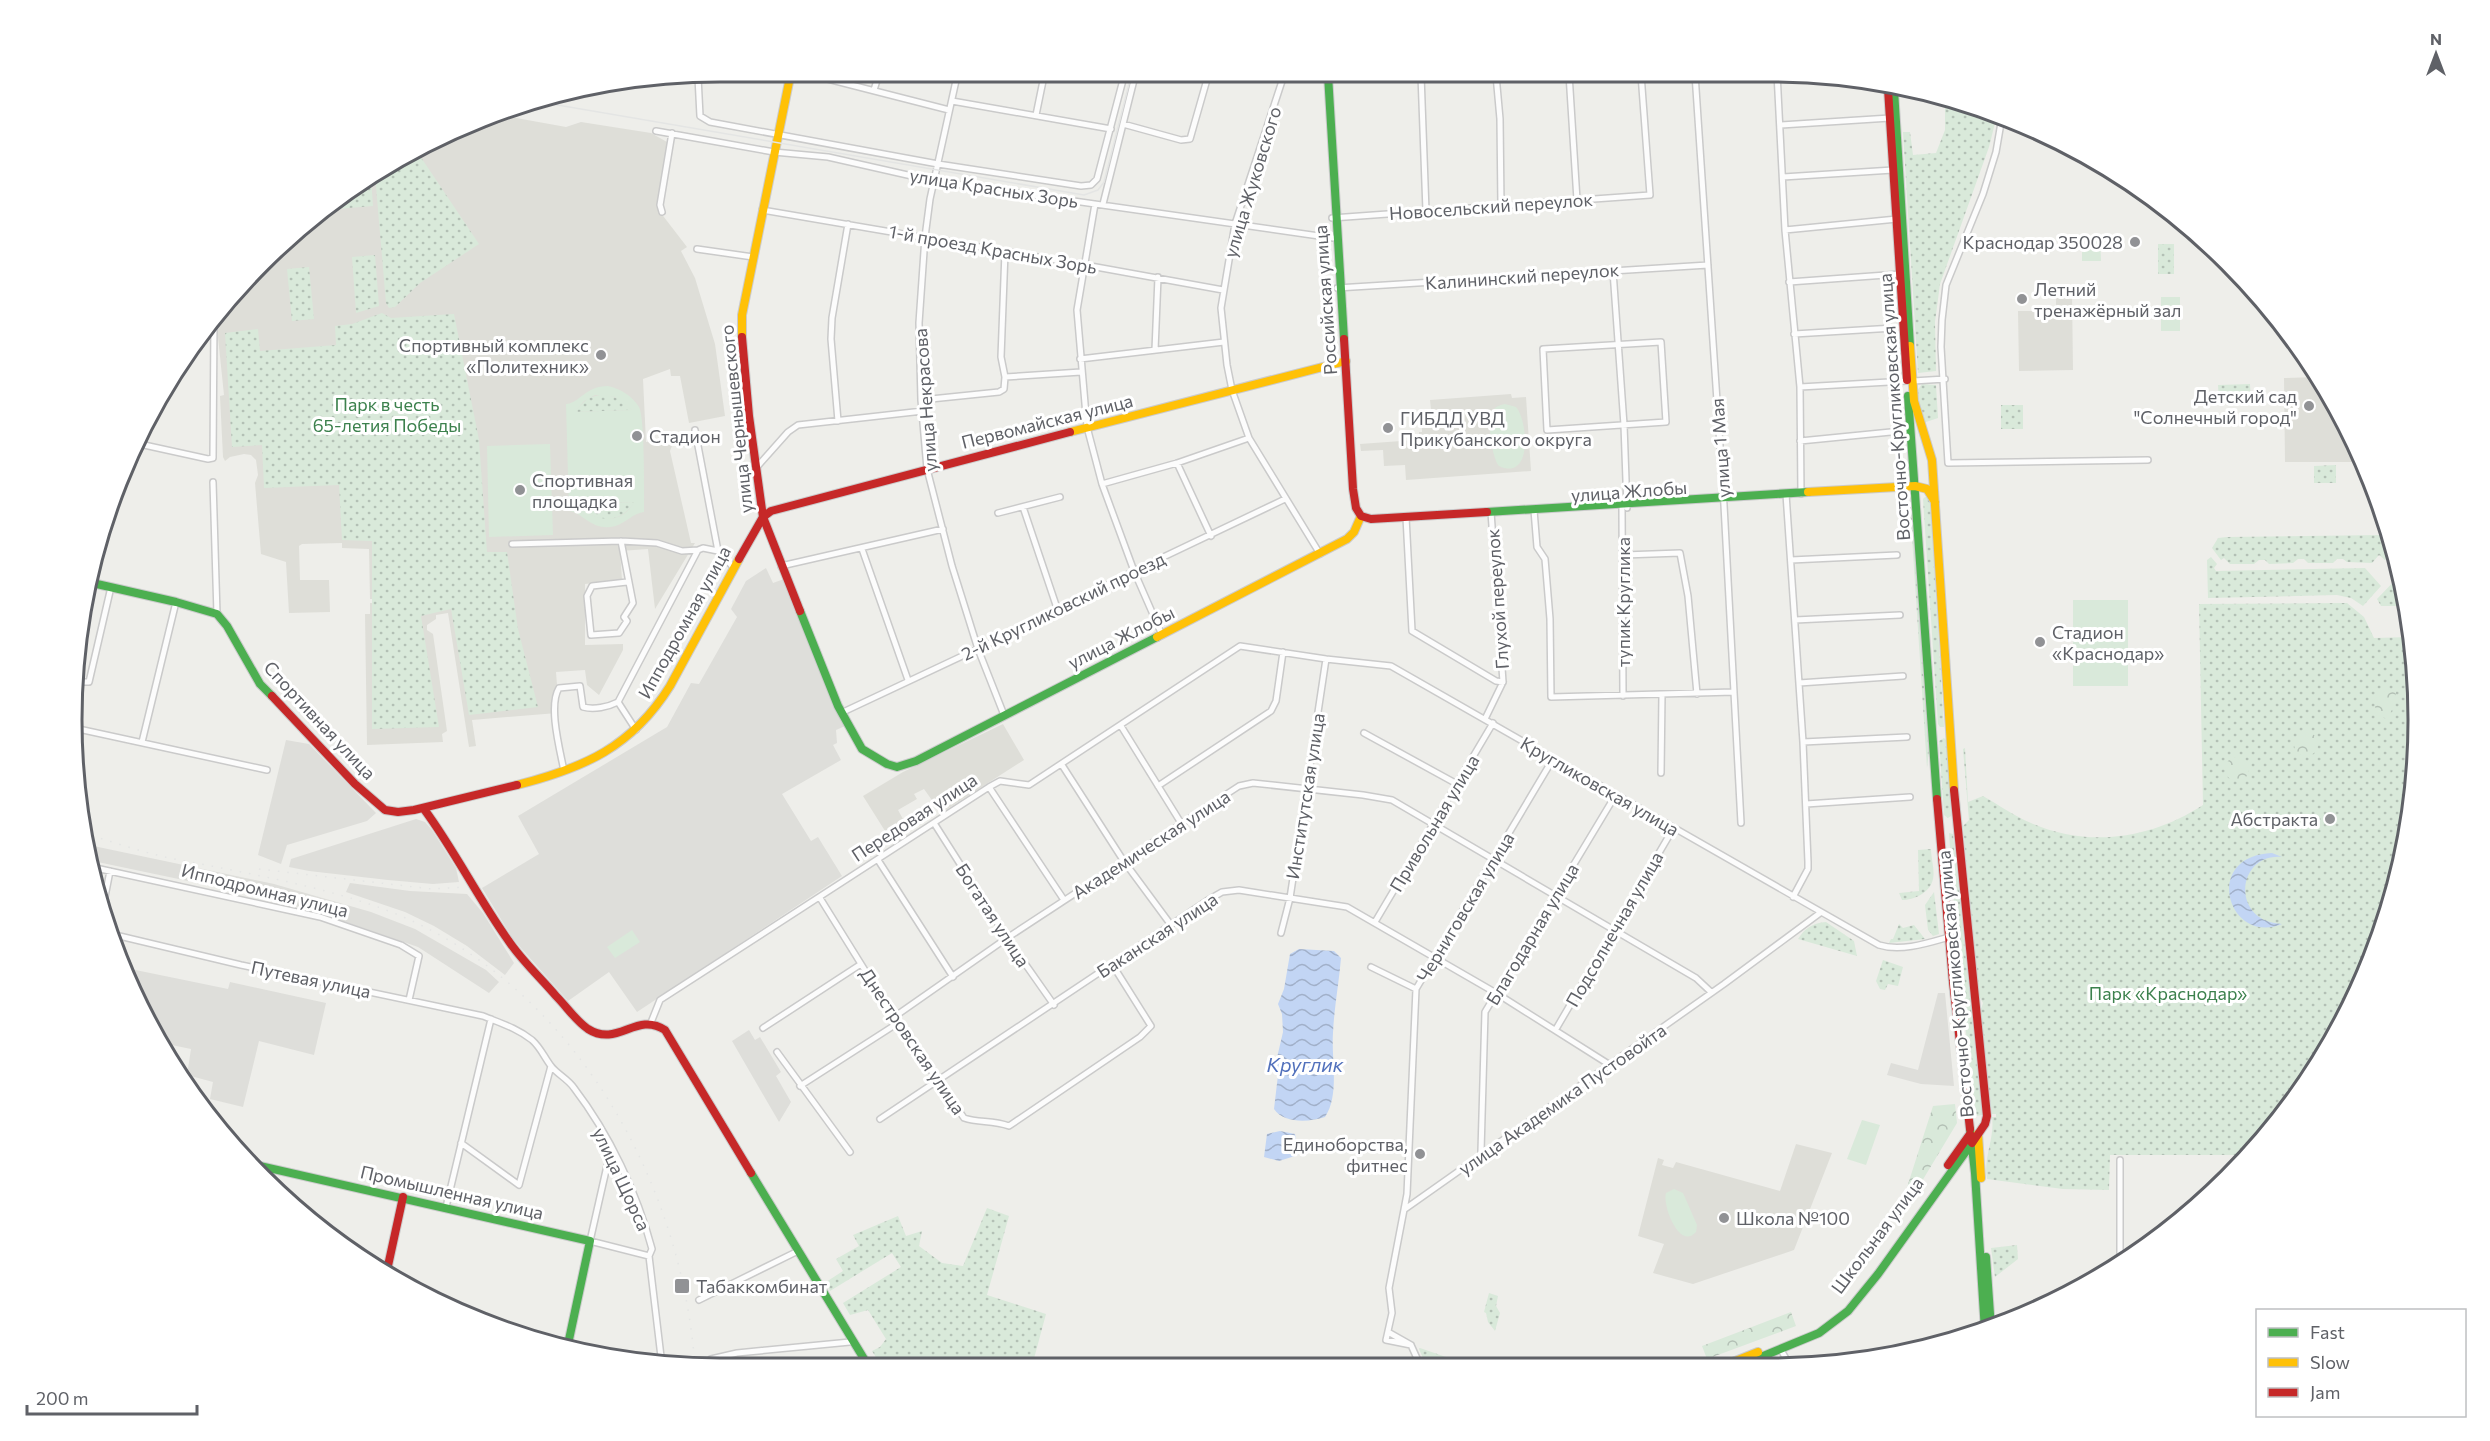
<svg xmlns="http://www.w3.org/2000/svg" width="2490" height="1441" viewBox="0 0 2490 1441" font-family="Commissioner,sans-serif">
<defs>
<pattern id="grass-dots" width="8" height="8" patternUnits="userSpaceOnUse" patternTransform="scale(1.5)"><rect width="8" height="8" fill="#d9e9da"/><path d="M2 2h.1M6 6h.1" fill="none" stroke="#b3c0b5" stroke-width="1.8" stroke-linecap="round"/></pattern>
<pattern id="forest-crowns" width="20" height="18" patternUnits="userSpaceOnUse" patternTransform="scale(1.5)"><rect width="20" height="18" fill="#d9e9da"/><path d="M2 6a3 3 0 1 1 6 0M12 15a3 3 0 1 1 6 0" fill="none" stroke="#b3c0b5"/></pattern>
<pattern id="water-waves" width="16" height="10" patternUnits="userSpaceOnUse" patternTransform="scale(1.5)"><rect width="16" height="10" fill="#c2d5f4"/><path d="M0 5q4-4 8 0t8 0" fill="none" stroke="#a1b0c9"/></pattern>
</defs>
<rect width="100%" height="100%" fill="#eeeeea"/>
<path fill="#dededa" d="M766,568L773,583L784,579L845,726L836,730L837,743L833,745L841,760L782,794L811,841L818,837L842,876L637,1012L609,972L568,1001L513,939L482,888L539,854L518,816L667,727L691,683L699,684L737,617L731,609L746,581Z
M286,740L309,744L376,813L367,821L287,845L281,864L258,855Z
M416,819L425,822L432,830L456,868L459,882L433,884L388,880L309,871L289,867L291,859Z
M84,844L274,884L371,912L415,929L486,970L499,982L489,993L418,947L320,913L259,896L88,860Z
M350,883L410,891L467,894L483,913L514,963L505,975L467,946L434,926L405,912L346,892Z
M121,967L228,989L230,982L326,1003L314,1055L259,1041L243,1107L210,1099L213,1082L187,1075L191,1049L157,1042L151,1030L154,1020L146,1018Z
M1938,993H1945L1954,1086L1921,1084L1887,1075L1891,1063L1918,1070Z
M749,1030L755,1040L760,1037L781,1072L776,1076L791,1102L779,1122L732,1041Z"/>
<path fill="#deded8" d="M494,114L566,127L581,122L651,133L667,142L657,208L687,247L681,251L695,278L715,344L725,416L689,423L680,376H671L670,369L643,379L646,442L662,440L663,445L673,443L670,451L691,543H695L655,609L648,549L620,551L622,580L585,584V645L623,644V650L599,695L587,685L585,670L556,672L557,685L554,695L557,713L472,720L476,746L469,747L448,613L436,615V619L427,625V630L433,634L447,731L442,734L443,742L367,745L365,614H370V603H372V599H370L369,549L342,548V543L302,544L299,546L300,580H329L330,612L289,613L286,562L261,554L255,483L258,475L256,460L251,455L244,454L230,457L225,461L223,457L220,396L224,395L216,318L262,262L326,206L433,139Z
M2056,293H2072L2073,370L2019,371L2018,311H2056Z
M2316,377L2351,434L2355,444V462H2285L2284,378Z
M1511,394L1512,398L1526,397L1531,471L1406,480L1405,465L1384,466L1383,450L1361,451L1360,444L1415,440V438L1419,437V432H1422V420L1432,419L1430,400Z
M1003,724L1024,760L941,813L924,789L914,794L917,799L898,810L909,830L892,842L863,796L903,772Z
M1796,1144L1832,1153L1794,1250L1693,1284L1653,1273L1664,1244L1638,1236L1658,1158L1664,1160L1662,1165L1673,1168L1676,1162L1780,1191Z"/>
<path fill="url(#grass-dots)" d="M1945,100L1978,106L1997,115L1989,147L1940,284L1935,322L1936,371L1918,373L1903,132H1910L1913,155L1936,153L1945,130Z
M416,150L479,244L420,283L395,307L389,308L386,303L375,175Z
M371,178L373,206L325,210L326,206Z
M2158,244H2174V274H2158Z
M375,255L379,306L356,313L352,257Z
M309,267L314,319L292,321L287,269Z
M382,313L391,318L454,314L479,440L487,552H507L518,629L538,707L469,715L451,609L421,616L439,727L372,729V541L342,540L339,485L264,488L262,445L232,447L225,333L258,329L260,351L336,345L335,326L352,324Z
M1922,384L1936,385L1938,418L1923,423L1919,412L1917,391Z
M2250,384L2251,401L2219,402L2218,385Z
M604,394L619,399L632,410L574,412L588,398Z
M2001,405H2023V429H2001Z
M2336,465V483H2314V466Z
M1925,497L1930,498L1944,727H1940L1938,724L1923,499Z
M635,502C617,526 596,523 577,504Z
M1910,507L1913,509L1929,751L1927,768Z
M2382,535L2392,542L2395,550L2385,560L2379,555L2372,563L2347,562L2343,559H2337L2333,563H2308L2304,559H2298L2293,563L2269,564L2265,560H2259L2254,564H2230L2224,558L2221,560L2212,548L2218,538L2227,537Z
M2211,557L2217,564L2214,568L2216,571L2365,568L2381,586L2363,606L2351,598L2337,595L2208,598L2207,560Z
M2400,575L2404,600L2398,606H2381L2377,599Z
M2347,603L2364,617L2374,638L2410,637L2417,678L2412,805L2383,929L2331,1045L2247,1155H2110L2109,1190L2063,1189L1987,1179C1983,1158 1995,1138 1992,1117H1996V1114H1992L1980,1012L1983,1003L1979,996L1963,826L1969,820L1963,749L1965,748L1968,802L1983,796C1999,805 2014,816 2031,823C2089,848 2151,839 2203,805L2199,604Z
M1944,738L1947,741L1951,816L1948,818L1944,815L1939,741Z
M1949,833L1953,834L1982,1115L1976,1116L1959,974Z
M1931,849C1931,858 1935,871 1933,879C1930,893 1914,900 1902,900L1899,893L1919,891L1918,850Z
M1934,892L1939,934L1933,936L1928,930L1925,905Z
M1826,922L1854,941L1857,956L1798,939C1805,928 1813,923 1826,922Z
M1899,924L1903,928L1914,925L1925,939L1889,943L1891,939H1893Z
M1883,960L1903,967L1898,986L1888,984L1885,990L1880,989L1876,981Z
M987,1208L1009,1216L987,1295L1046,1314L1032,1366L882,1367L872,1351L880,1347L886,1339L868,1310L850,1315L843,1303L901,1267L892,1253L830,1291L826,1282L843,1271L836,1259L859,1246L853,1235L898,1216L906,1236L922,1231L919,1246L942,1263L963,1266Z
M2017,1245L2018,1259L1995,1277L1991,1248Z
M1489,1293L1498,1296L1496,1306L1500,1313L1495,1331L1488,1322L1486,1313L1484,1312Z
M1420,1348L1469,1365H1426L1419,1349Z"/>
<path fill="url(#forest-crowns)" d="M2389,690L2396,691C2395,701 2393,712 2386,719L2376,712C2373,700 2377,692 2389,690Z
M2294 744a12 12 0 1 1 24 0a12 12 0 1 1-24 0Z
M2225 769a12 12 0 1 1 24 0a12 12 0 1 1-24 0Z
M1955,1104L1957,1123L1907,1206L1902,1203L1933,1106Z
M1791,1312L1796,1326L1707,1359L1702,1346Z"/>
<path fill="#d9e9da" fill-rule="evenodd" d="M2086,237H2100L2101,261H2082V252L2086,251Z
M2161,297H2180V331H2161Z
M608,386C621,389 632,396 639,407C645,418 644,494 644,512C629,514 623,529 604,527C589,526 579,511 569,511L566,404C580,403 585,386 608,386ZM595,395L615,397L632,410L575,412L584,401ZM634,502C622,526 593,522 577,504Z
M1505,404L1516,407C1528,420 1533,482 1499,466C1492,458 1487,422 1492,412C1495,407 1499,405 1505,404Z
M550,444L553,535L489,537L487,446Z
M2073,600H2128V686H2073Z
M632,930L640,942L615,958L607,947Z
M1862,1120L1880,1125L1866,1165L1847,1159Z
M1674,1189L1683,1193L1697,1225L1696,1232C1679,1251 1662,1204 1666,1193Z"/>
<path fill="url(#water-waves)" d="M2272,853L2282,857C2236,853 2230,922 2282,924C2228,946 2201,856 2272,853Z
M1299,949L1334,951L1341,958C1339,983 1334,1008 1333,1033C1331,1058 1340,1095 1325,1117C1310,1122 1284,1124 1274,1109L1278,1075L1276,1062L1283,1032L1282,1014L1278,1004L1284,989L1290,954Z
M1280,1131L1295,1134L1298,1155L1279,1161L1264,1157L1267,1134Z"/>
<g fill="none" stroke-linecap="round" stroke-linejoin="round">
<g stroke="#cacaca" stroke-width="8">
<path id="street" d="M1777,73L1785,230L1800,387L1801,494
M1569,74L1577,200
M1695,74L1724,505L1741,823
M1695,74H1757
M1284,75L1235,224L1221,308L1227,365L1232,390L1249,438L1320,554
M1421,75L1426,211
M1496,75L1500,119L1501,206
M957,76L930,199L925,237L919,323L921,400L927,469L952,566L978,649L1004,715
M698,77L700,116L710,122L938,164L1081,186L1091,185L1097,179L1124,76
M820,77L949,110
M874,90L878,77
M952,101L1111,129
M1036,115L1044,76
M2002,117L1996,152L1983,194L1946,285L1942,320L1941,347L1948,463L2148,460
M1123,124L1181,140L1190,139L1208,76
M1781,125L1890,118
M656,131L774,152L828,157L934,181L1333,238
M1783,177L1893,170
M1095,204L1077,310L1087,427L1102,484L1134,571L1162,635
M1103,204L1135,76
M762,210L1085,265L1223,290
M662,212L660,205L672,133
M1332,218L1650,195L1641,74
M1785,230L1897,219
M697,249L753,257
M1005,252L1001,357L1005,377
M1613,271L1624,425L1627,508
M1789,282L1900,274
M1337,288L1708,265
M1794,334L1894,328
M1661,342L1666,422L1547,430L1543,349Z
M1155,350L1158,277
M1080,359L1224,342
M1913,381L1945,379
M1800,387L1907,381
M921,400L999,392L1004,389L1005,377L1081,372
M838,421L831,339L832,318L848,224
M695,430L718,551L733,567
M1800,441L1911,430
M135,443L208,459L213,458L214,321
M1177,463L1211,536
M756,468L788,432L798,425L923,411
M213,482L217,614
M1102,484L1177,463L1249,438
M1786,494L1803,742L1808,862V869L1793,897
M1023,507L1058,611
M1622,508L1623,696
M1534,510L1537,547L1545,559L1550,619L1551,697L1734,692
M1491,512L1503,682
M998,513L1060,497
M1406,517L1412,631L1496,681L1503,682
M621,541L633,603L624,617L627,621L619,633L591,635L587,596L592,586L627,582
M512,544L621,541L657,543L682,551L698,550
M862,549L908,680
M1624,555L1680,553L1688,596L1697,694
M1791,560L1897,555
M781,566L943,529
M1795,620L1900,615
M1799,683L1903,676
M76,690L79,682H89L111,587
M841,713L1058,611L1134,571L1285,499
M1485,719L1503,682
M1121,726L1181,823
M74,728L267,770
M636,730L618,702L698,550L703,548L718,551
M1364,733L1457,784
M142,742L176,602
M1803,742L1907,737
M1062,765L1123,860L1171,925
M564,771C560,750 548,706 559,688L580,686L583,707C594,710 608,707 618,702
M1661,773L1662,694
M1158,786L1271,711L1276,701L1283,652
M989,787L1064,900
M1806,804L1910,797
M934,823L1007,938L1054,1005
M878,860L953,977
M91,867L320,917L401,945L419,956L409,1000
M820,898L894,1017L964,1118C979,1123 992,1120 1009,1126L1140,1037L1151,1026L1112,964
M103,907L110,871
M1375,922L1493,723
M1281,933L1290,898L1326,659
M111,934L241,965L483,1016C500,1023 517,1028 532,1040C541,1048 544,1057 551,1066C557,1074 568,1079 574,1088C610,1135 637,1193 652,1249L649,1256L662,1365
M1371,967L1416,989
M894,1017L1007,938L1239,786L1253,783L1363,795L1392,800L1696,978L1711,992
M650,1025L660,1000L989,787L1000,781L1029,785L1240,646L1326,659L1391,666L1879,945C1901,952 1928,943 1949,937
M763,1028L861,964
M1556,1029L1673,829
M777,1052L850,1152
M800,1086L898,1023
M880,1119L1208,900L1222,892L1239,890L1347,907L1496,993L1610,1065
M461,1143L519,1185L551,1066
M614,1154L607,1166L590,1241L649,1256
M1483,1155L1481,1151L1485,1012L1615,796
M2120,1160V1265
M446,1207L491,1019
M1405,1209L1724,984L1820,913
M370,1263L387,1267
M699,1300L796,1252
M1388,1332L1411,1345L1420,1365
M1411,1345L1386,1340L1392,1313L1389,1288L1407,1194L1416,989L1553,759
M1781,1350L1789,1364
M711,1359L737,1353L850,1342"/>
</g>
<g stroke="#cbcbcc" stroke-width="10">
<path id="fast" d="M1328,75L1344,339
M1894,90L1910,346
M1908,396L1937,799
M1487,512L1808,492
M88,582L176,602L217,614L227,626L260,684L272,696
M800,611L838,706L862,749L887,764L897,767L916,761L1157,637
M1970,1129L1975,1173L1985,1331
M247,1163L590,1241L567,1349
M751,1173L869,1367
M1986,1257L1991,1328
M1744,1364L1819,1333L1848,1311L1878,1274L1972,1143"/>
</g>
<g stroke="#cbcbcc" stroke-width="10">
<path id="slow" d="M742,337V315L790,77
M1910,346L1914,401L1932,460L1954,790
M1070,432L1346,361
M1808,492L1915,486L1927,489L1935,502
M1157,637L1347,539L1354,532L1361,516
M517,785C584,768 632,747 670,686L739,559
M1978,1134L1981,1178
M1728,1364L1758,1352"/>
</g>
<g stroke="#cbcbcc" stroke-width="10">
<path id="jam" d="M1888,89L1907,380
M742,337L749,416L763,517L800,611
M1344,339L1353,489L1356,508L1361,516L1371,519L1487,512
M739,559L763,517L771,511L1070,432
M272,696L355,784L385,810L398,812L414,810L517,785
M1954,790L1987,1116L1985,1124L1972,1143
M1937,799L1953,982L1970,1129
M424,809C455,851 478,898 508,940C522,961 540,977 556,996C567,1007 575,1020 588,1029C618,1048 636,1011 665,1030L751,1173
M1948,1165L1970,1134
M386,1275L403,1197"/>
</g>
<use href="#street" stroke="#fcfcfc" stroke-width="5"/>
<use href="#fast" stroke="#4caf50" stroke-width="8"/>
<use href="#slow" stroke="#ffc107" stroke-width="8"/>
<use href="#jam" stroke="#c62828" stroke-width="8"/>
<path stroke="#e4e5e4" stroke-width="1.5" d="M534,101L1084,195L1098,190L1104,182L1131,76"/>
<path stroke="#e4e5e4" stroke-width="1.5" stroke-dasharray="1.5 8" stroke-linecap="butt" d="M83,833C107,840 132,849 157,855C171,859 186,861 201,864C257,875 315,886 369,904C562,967 682,1172 695,1368
M259,869L432,889L465,887"/>
</g>
<g fill="#919295" stroke="#fff" stroke-width="2">
<circle cx="2135" cy="242" r="6"/>
<circle cx="2022" cy="299" r="6"/>
<circle cx="601" cy="355" r="6"/>
<circle cx="2309" cy="406" r="6"/>
<circle cx="1388" cy="428" r="6"/>
<circle cx="637" cy="436" r="6"/>
<circle cx="520" cy="490" r="6"/>
<circle cx="2040" cy="642" r="6"/>
<circle cx="2330" cy="819" r="6"/>
<circle cx="1420" cy="1154" r="6"/>
<circle cx="1724" cy="1218" r="6"/>
<rect x="674" y="1278" width="16" height="16" rx="3"/>
</g>
<g text-anchor="middle" dominant-baseline="central" stroke-width="6" stroke-linejoin="round" paint-order="stroke">
<g font-size="18" fill="#5f6167" stroke="#fff">
<text transform="translate(1252 182) rotate(-73)">улица Жуковского</text>
<text transform="translate(994 188) rotate(9)">улица Красных Зорь</text>
<text transform="translate(1491 206) rotate(-4)">Новосельский переулок</text>
<text transform="translate(993 249) rotate(10)">1-й проезд Красных Зорь</text>
<text transform="translate(1522 276) rotate(-4)">Калининский переулок</text>
<text transform="translate(1325 300) rotate(-94)">Российская улица</text>
<text transform="translate(925 400) rotate(-94)">улица Некрасова</text>
<text transform="translate(1894 407) rotate(-94)">Восточно-Кругликовская улица</text>
<text transform="translate(736 419) rotate(-96)">улица Чернышевского</text>
<text transform="translate(1047 421) rotate(-14)">Первомайская улица</text>
<text transform="translate(1720 448) rotate(-94)">улица 1 Мая</text>
<text transform="translate(1629 491) rotate(-4)">улица Жлобы</text>
<text transform="translate(1497 599) rotate(-94)">Глухой переулок</text>
<text transform="translate(1623 602) rotate(-90)">тупик Круглика</text>
<text transform="translate(1063 606) rotate(-26)">2-й Кругликовский проезд</text>
<text transform="translate(684 622) rotate(-61)">Ипподромная улица</text>
<text transform="translate(1121 637) rotate(-27)">улица Жлобы</text>
<text transform="translate(320 720) rotate(47)">Спортивная улица</text>
<text transform="translate(1600 786) rotate(30)">Кругликовская улица</text>
<text transform="translate(1305 796) rotate(-81)">Институтская улица</text>
<text transform="translate(914 817) rotate(-33)">Передовая улица</text>
<text transform="translate(1434 823) rotate(-59)">Привольная улица</text>
<text transform="translate(1151 844) rotate(-33)">Академическая улица</text>
<text transform="translate(265 890) rotate(14)">Ипподромная улица</text>
<text transform="translate(1465 907) rotate(-59)">Черниговская улица</text>
<text transform="translate(993 915) rotate(57)">Богатая улица</text>
<text transform="translate(1614 929) rotate(-60)">Подсолнечная улица</text>
<text transform="translate(1532 934) rotate(-59)">Благодарная улица</text>
<text transform="translate(1157 935) rotate(-33)">Баканская улица</text>
<text transform="translate(311 979) rotate(12)">Путевая улица</text>
<text transform="translate(1955 984) rotate(-95)">Восточно-Кругликовская улица</text>
<text transform="translate(913 1041) rotate(56)">Днестровская улица</text>
<text transform="translate(1562 1099) rotate(-35)">улица Академика Пустовойта</text>
<text transform="translate(622 1179) rotate(65)">улица Щорса</text>
<text transform="translate(452 1192) rotate(13)">Промышленная улица</text>
<text transform="translate(1877 1235) rotate(-53)">Школьная улица</text>
</g>
<g font-size="18" fill="#5f6167" stroke="#fff" text-anchor="start">
<text x="2123" y="242" text-anchor="end">Краснодар 350028</text>
<text x="2034" y="289">Летний<tspan x="2034" dy="21">тренажёрный зал</tspan></text>
<text x="589" y="345" text-anchor="end">Спортивный комплекс<tspan x="589" dy="21">«Политехник»</tspan></text>
<text x="2297" y="396" text-anchor="end">Детский сад<tspan x="2297" dy="21">"Солнечный город"</tspan></text>
<text x="1400" y="418">ГИБДД УВД<tspan x="1400" dy="21">Прикубанского округа</tspan></text>
<text x="649" y="436">Стадион</text>
<text x="532" y="480">Спортивная<tspan x="532" dy="21">площадка</tspan></text>
<text x="2052" y="632">Стадион<tspan x="2052" dy="21">«Краснодар»</tspan></text>
<text x="2318" y="819" text-anchor="end">Абстракта</text>
<text x="1408" y="1144" text-anchor="end">Единоборства,<tspan x="1408" dy="21">фитнес</tspan></text>
<text x="1736" y="1218">Школа №100</text>
<text x="696" y="1286">Табаккомбинат</text>
</g>
<g font-size="18" fill="#3c814d" stroke="#fff">
<text x="387" y="404">Парк в честь<tspan x="387" dy="21">65-летия Победы</tspan></text>
<text x="2168" y="993">Парк «Краснодар»</text>
</g>
<g font-size="20" font-style="italic" fill="#5271bc" stroke="#fff">
<text x="1305" y="1064">Круглик</text>
</g>
</g>
<path d="M0 0H2490V1441H0ZM720 82H1770A638 638 0 0 1 2408 720V720A638 638 0 0 1 1770 1358H720A638 638 0 0 1 82 720V720A638 638 0 0 1 720 82Z" fill="#fff" fill-rule="evenodd"/>
<path fill="none" stroke="#5f6167" stroke-width="3" d="M720 82H1770A638 638 0 0 1 2408 720V720A638 638 0 0 1 1770 1358H720A638 638 0 0 1 82 720V720A638 638 0 0 1 720 82Z"/>
<rect x="2256" y="1309" width="210" height="108" fill="#ffffff" stroke="#bfc0c2" stroke-width="1.5"/>
<rect x="2268" y="1328" width="30" height="9" fill="#4caf50" stroke="#bfc0c2" stroke-width="1.5"/>
<text x="2310" y="1339" font-size="18" fill="#5f6167">Fast</text>
<rect x="2268" y="1358" width="30" height="9" fill="#ffc107" stroke="#bfc0c2" stroke-width="1.5"/>
<text x="2310" y="1369" font-size="18" fill="#5f6167">Slow</text>
<rect x="2268" y="1388" width="30" height="9" fill="#c62828" stroke="#bfc0c2" stroke-width="1.5"/>
<text x="2310" y="1399" font-size="18" fill="#5f6167">Jam</text>
<g transform="translate(2436 54)" stroke="#ffffff" stroke-width="4.5" paint-order="stroke">
<path d="M0-4.5L10 22L0 15L-10 22Z" fill="#5f6167"/>
<text y="-9" font-size="16" font-weight="bold" text-anchor="middle" fill="#5f6167">N</text>
</g>
<path d="M27 1405v9h170v-9" fill="none" stroke="#5f6167" stroke-width="3"/>
<text x="36" y="1405" font-size="18" fill="#5f6167" stroke="#ffffff" stroke-width="4.5" paint-order="stroke">200 m</text>
</svg>
